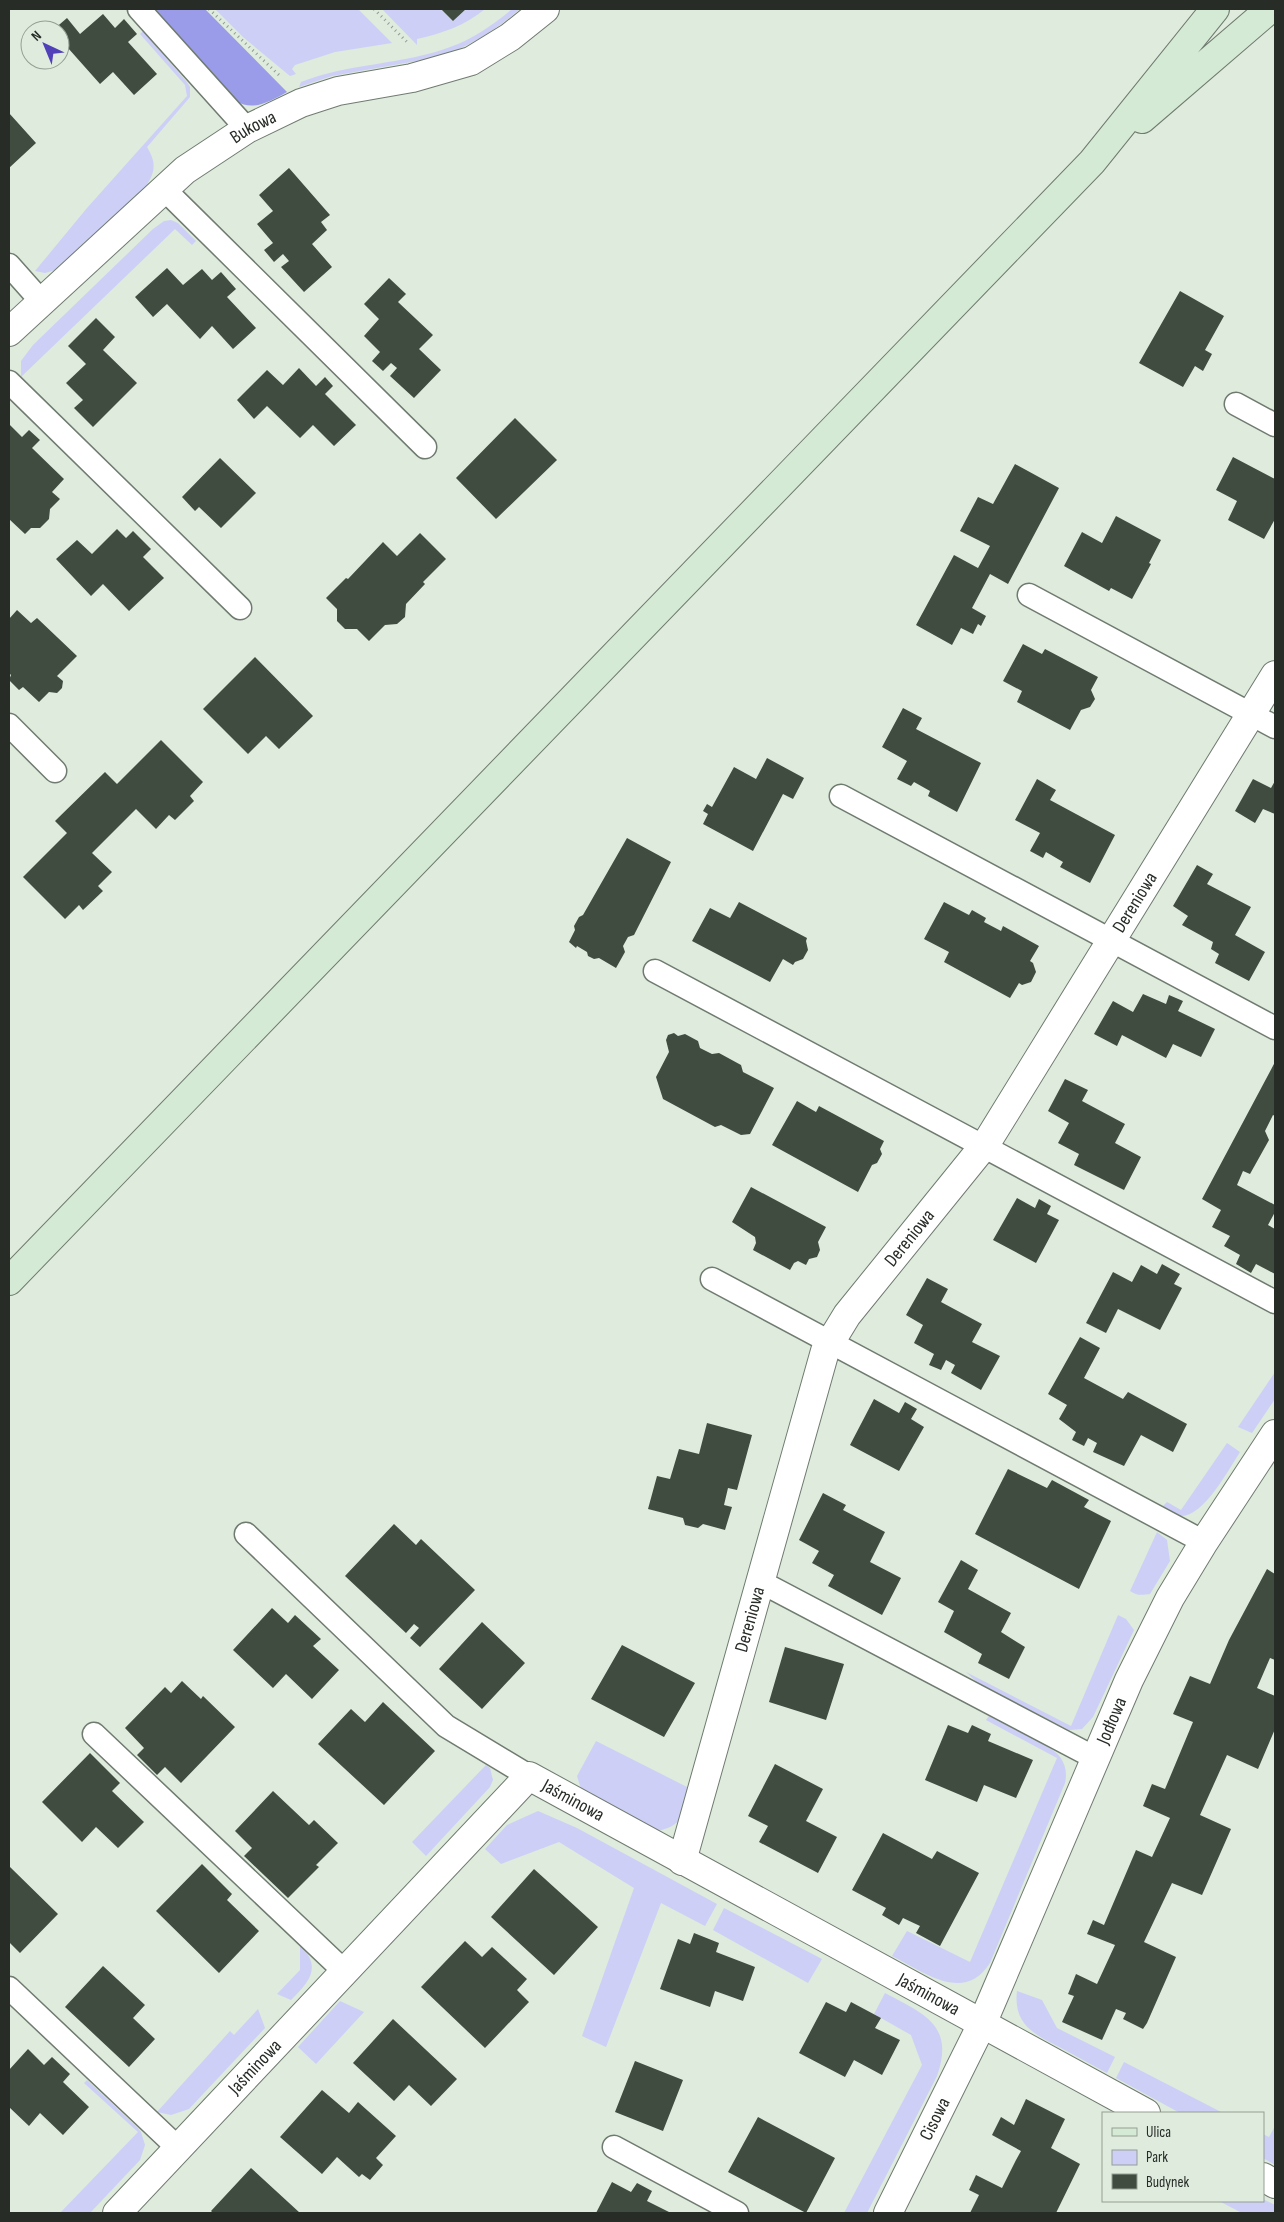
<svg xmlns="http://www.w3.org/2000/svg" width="1284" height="2222" viewBox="0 0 1284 2222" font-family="'Sofia Sans Condensed',sans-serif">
<rect width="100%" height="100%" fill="#deebdd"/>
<path fill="#cdcff7" d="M215,9H358L392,43L335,52L295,65L292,69L296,74L290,76L243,37Z
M382,9H441L453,21L466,9H485C464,26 443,33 417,39V45Z
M512,9H520C496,30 469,47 439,57L332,76L299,87L301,82C349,63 402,65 450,47C473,39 494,24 512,9Z
M143,31L186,81L190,87V97L147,147C156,162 156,171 146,186L63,268L45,273L35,271L87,208L187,96L185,85L140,34Z
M171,220L178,223L196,241L192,245L175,229L21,377V361L33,345L153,229L164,221Z
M1275,1372V1399L1252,1433L1238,1427Z
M1227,1443L1240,1452C1229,1469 1203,1518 1180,1516C1174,1515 1168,1509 1163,1506L1167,1502L1181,1510Z
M1157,1532L1167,1540L1170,1561L1150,1594C1142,1595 1137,1596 1130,1591Z
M1118,1615L1126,1619L1134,1630L1093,1717L1082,1729L1069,1730L979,1684L966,1672L1071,1726Z
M989,1716C1004,1725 1052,1745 1060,1757C1066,1765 1067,1774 1065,1783L990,1963C964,2004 924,1972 892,1956L907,1931L970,1962L1057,1758L986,1720Z
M596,1741L693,1790C685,1813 682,1827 656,1831L581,1789L577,1776Z
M486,1765L490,1768L493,1780L490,1787L426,1856L412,1842Z
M538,1811L577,1828L717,1904L705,1926L661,1903L606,2047L582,2036L634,1888L559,1842L501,1864L485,1849L507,1825Z
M724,1908L822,1959L808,1983L713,1930Z
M300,1945C322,1967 310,1981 291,2000L277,1994L300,1970Z
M1017,1991L1042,2000L1057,2028L1115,2057L1107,2073C1092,2065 1078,2057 1063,2049C1036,2035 1013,2026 1017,1991Z
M885,1993C924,2014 955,2025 937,2076L867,2213H844L922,2065L911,2035L874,2014Z
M340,2001L364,2012L316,2064L298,2047Z
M258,2009L265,2028L189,2109L171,2115L157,2112L230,2031L234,2035Z
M1124,2062L1223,2113H1180L1116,2078Z
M87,2080L137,2127L141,2132L145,2145L140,2160L90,2213H60L138,2132L84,2083Z
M1275,2126V2165L1263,2158V2134L1269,2137Z
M1263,2199L1275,2205V2213H1242L1219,2201H1263Z"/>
<path fill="#9b9ce9" d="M152,9H205L287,92C271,101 253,112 236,101Z"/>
<path fill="#414c41" d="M441,9H466L453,21Z
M103,14L115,28L124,19L137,34L128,42L157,74L134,95L113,72L100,84L68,48L60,55V30H53L67,18L80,34Z
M9,113L36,143L9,168Z
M289,168L330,215L321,222L327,230L312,244L332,267L304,292L281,267L289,261L283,254L274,262L264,250L273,243L257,224L273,211L259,195Z
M167,268L183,285L202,269L212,280L221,272L236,289L227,297L256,328L233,349L212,326L200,339L167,304L153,317L135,297Z
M389,278L406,294L398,302L433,335L419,349L441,370L414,398L390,376L397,368L391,363L383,371L372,361L380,352L364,336L379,319L364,304Z
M1180,291L1224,316L1205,350L1212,354L1203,371L1195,366L1183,387L1139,363Z
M96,318L115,337L103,350L137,383L93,427L74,408L83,400L66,383L86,364L68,346Z
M299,368L316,386L325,377L333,386L325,394L356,425L334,446L313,425L300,438L267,406L254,419L237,400L267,370L283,385Z
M515,418L557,460L496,519L456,478Z
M9,424L22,437L29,430L40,440L32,448L64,479L52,492L60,499L50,509L49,519L40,528H31L25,534L9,519Z
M1233,457L1275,479V519L1264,539L1228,520L1237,501L1216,490Z
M220,458L256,493L221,528L199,507L195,511L182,497Z
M1015,464L1059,488L1008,584L990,574L972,608L986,616L981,626L978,624L973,634L961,628L952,645L916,625L954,555L978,568L990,546L960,531L978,497L993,504Z
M1116,516L1161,540L1149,563L1151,564L1132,599L1111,588L1109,591L1064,566L1082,532L1102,543Z
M117,529L126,538L133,531L151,549L143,557L164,578L129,611L103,584L91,596L56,559L77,540L92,554Z
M420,533L446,559L423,582L425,584L406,604L405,617L397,624L385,625L369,641L357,629H345L337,621V609L326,598L346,578L348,579L383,542L397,556Z
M17,610L31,623L37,618L77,656L57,676L63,681L62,688L57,693L49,692L39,702L23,687L19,690L9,680L11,675L9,673V619Z
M1023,644L1042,654L1045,649L1098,677L1091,690L1095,699L1090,707L1081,710L1070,730L1017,702L1022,691L1003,681Z
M255,657L313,716L279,749L266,736L248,754L203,709Z
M903,708L922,718L916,729L981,763L957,812L928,796L930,791L914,782L911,786L897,779L907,761L882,747Z
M161,740L203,782L190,796L194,801L175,820L169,815L156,829L136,809L92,853L112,872L98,886L103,891L83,910L79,905L65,919L23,877L67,833L55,821L105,772L117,784Z
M767,758L804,778L793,799L783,794L753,851L703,824L708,814L703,811L707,804L712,807L734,767L756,779Z
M1037,779L1056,790L1050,800L1115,835L1090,883L1060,867L1063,862L1046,852L1043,858L1030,851L1040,833L1015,820Z
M1253,779L1271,788L1275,781V814L1263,809L1255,823L1235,811Z
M627,838L671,862L634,935L628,937L623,946L625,952L616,968L599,958L594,959L588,956L587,952L577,946L576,948L569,942L575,930L574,926L579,917L583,915Z
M1197,865L1213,874L1207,884L1251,907L1235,935L1265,952L1249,981L1215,963L1219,954L1211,949L1213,942L1182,925L1188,916L1173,906Z
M739,902L807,938L806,941L808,950L803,959L795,962L793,965L783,959L770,982L692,941L710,908L730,918Z
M944,902L969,915L972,910L986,918L984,922L1001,931L1003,926L1039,946L1030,961L1033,963L1036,972L1031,982L1022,985L1019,983L1010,998L944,962L949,952L924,939Z
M1143,994L1166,1004L1169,995L1183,1001L1178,1011L1215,1029L1201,1057L1173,1044L1166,1058L1122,1035L1117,1046L1094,1034L1113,1001L1133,1012Z
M674,1033L678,1036L685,1034L698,1041L700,1048L712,1054L719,1053L741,1065L743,1072L774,1088L750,1134L741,1135L721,1125L715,1127L663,1099L656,1077L669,1052L666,1040L668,1035Z
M1275,1062V1116L1273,1115L1265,1131L1269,1140L1250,1174L1243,1171L1237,1185L1275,1205V1212L1268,1225L1275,1229V1274L1256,1264L1251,1273L1236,1264L1240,1255L1224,1246L1230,1236L1212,1227L1221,1210L1202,1199Z
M1065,1079L1088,1090L1082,1101L1125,1124L1115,1143L1141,1157L1124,1190L1074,1165L1079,1154L1058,1143L1069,1123L1048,1111Z
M797,1101L816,1112L819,1106L884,1141L880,1149L882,1154L877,1163L872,1165L858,1192L772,1145Z
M751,1187L826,1227L818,1242L820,1250L817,1257L809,1259L806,1265L798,1261L794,1263L790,1270L753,1250L756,1243L755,1237L732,1222Z
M1017,1198L1035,1208L1039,1199L1051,1206L1047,1214L1059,1220L1036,1263L993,1240Z
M1162,1264L1180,1274L1174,1284L1182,1288L1160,1330L1118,1309L1106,1333L1086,1323L1113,1272L1132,1282L1141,1265L1157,1274Z
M927,1278L948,1289L941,1302L982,1324L972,1342L1000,1356L981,1390L951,1373L955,1365L946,1360L941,1370L929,1365L934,1354L914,1343L923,1325L906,1315Z
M1080,1337L1100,1348L1084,1378L1123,1399L1128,1392L1187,1424L1173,1452L1141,1435L1124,1466L1093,1452L1097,1443L1088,1438L1084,1446L1072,1440L1076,1432L1059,1419L1067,1405L1048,1394Z
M874,1399L899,1413L905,1402L917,1409L911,1419L924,1427L899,1471L850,1445Z
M707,1423L752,1435L737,1490L728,1488L724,1505L732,1507L725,1530L703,1524L698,1528L685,1525L683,1518L648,1509L657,1476L670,1479L679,1449L699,1454Z
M1008,1469L1047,1488L1052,1480L1089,1500L1084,1507L1111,1521L1079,1589L975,1534Z
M823,1493L846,1505L843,1510L885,1532L870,1562L901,1578L882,1615L828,1586L834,1575L812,1563L819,1551L799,1540Z
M394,1524L416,1545L421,1539L475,1590L420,1647L410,1638L419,1628L414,1624L406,1633L345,1576Z
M961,1560L978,1570L968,1589L1011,1613L1001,1632L1025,1647L1009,1679L978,1663L982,1654L944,1632L954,1611L938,1602Z
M1267,1569L1275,1574V1660L1270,1658L1257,1688L1275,1696V1729L1258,1769L1227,1755L1200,1815L1231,1829L1202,1895L1172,1883L1144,1942L1176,1957L1147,2023L1143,2029L1123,2019L1126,2013L1116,2009L1102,2040L1062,2022L1074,1996L1068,1994L1076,1974L1097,1984L1115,1945L1087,1934L1093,1920L1104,1925L1136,1850L1152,1857L1170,1818L1143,1806L1152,1784L1165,1789L1193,1722L1173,1714L1190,1676L1210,1684L1229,1640Z
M272,1608L288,1623L295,1615L321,1639L313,1646L339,1670L312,1699L286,1674L273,1688L233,1650Z
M482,1622L525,1663L482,1709L439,1669Z
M622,1645L695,1683L664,1737L591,1699Z
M785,1647L844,1664L826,1720L769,1702Z
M182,1681L201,1699L203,1696L235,1727L181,1783L165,1767L157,1775L137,1755L144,1748L125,1728L165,1687L171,1693Z
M383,1702L435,1751L384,1805L318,1744L351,1709L365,1722Z
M948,1725L968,1733L972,1725L991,1734L988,1741L1033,1760L1016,1798L984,1785L977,1802L925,1780Z
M90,1753L120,1783L112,1791L144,1822L118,1848L96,1827L82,1842L42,1802Z
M775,1764L823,1789L806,1821L837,1837L818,1873L759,1842L768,1826L748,1816Z
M273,1791L309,1825L314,1820L338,1843L316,1865L319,1867L288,1898L244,1856L252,1848L235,1831Z
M883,1833L932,1859L937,1851L979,1873L940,1946L916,1933L920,1926L903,1918L899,1925L882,1915L886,1908L852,1890Z
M202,1864L232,1894L227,1900L259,1931L219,1973L156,1911Z
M9,1866L58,1914L20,1953L9,1942Z
M534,1869L598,1927L554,1975L491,1917Z
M694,1933L719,1943L716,1952L755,1967L743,2001L715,1991L710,2007L660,1989L678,1939L690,1944Z
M465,1941L482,1957L492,1947L527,1979L517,1990L529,2002L485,2048L421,1987Z
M103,1966L145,2005L133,2018L155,2039L129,2067L65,2007Z
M826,2002L846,2012L851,2002L881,2018L875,2028L900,2040L882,2075L854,2060L845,2077L799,2053Z
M393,2019L457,2079L431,2106L409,2085L394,2101L353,2063Z
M28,2049L44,2065L52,2057L70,2074L63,2082L89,2107L63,2135L40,2113L29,2126L9,2107V2070Z
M635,2061L683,2080L663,2131L615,2112Z
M322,2090L349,2113L358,2102L396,2136L376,2158L383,2165L370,2180L362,2174L359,2177L337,2157L322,2174L280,2137Z
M1026,2099L1065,2119L1051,2148L1080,2164L1056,2213H970L979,2195L969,2190L976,2175L1002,2188L1016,2160L1021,2151L992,2135L1001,2117L1014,2125Z
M758,2117L835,2158L806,2213L728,2172Z
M251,2168L300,2213H213L211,2211Z
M612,2182L631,2192L637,2183L652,2191L647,2201L671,2213H596Z"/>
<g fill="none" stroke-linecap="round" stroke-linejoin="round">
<g stroke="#6f7b6f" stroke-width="25">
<path id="service" d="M139,9L247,129
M164,189L425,447
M9,265L41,301
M9,382L240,608
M1236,404L1275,425
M1029,595L1275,727
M9,725L55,771
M841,796L1275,1028
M655,971L1275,1302
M712,1279L1204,1542
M246,1534L446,1726L529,1776
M759,1581L1097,1759
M94,1734L344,1971
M9,1988L178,2148
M614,2147L737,2213"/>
</g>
<g stroke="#6f7b6f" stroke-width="30">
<g id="minor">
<path id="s1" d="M9,332L185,170L247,129L301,103L338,91L412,78L471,61L510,37L545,9"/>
<path id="s2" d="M682,1861L825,1351L847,1315L987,1142L1275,675"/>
<path d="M1263,2177L1275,2184"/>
<path id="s3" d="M117,2213L529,1776L1146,2113"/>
<path id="s4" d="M888,2213L982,2024L1129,1680L1170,1598L1204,1542L1275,1434"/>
</g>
</g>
<g stroke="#6f7b6f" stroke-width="30">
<path id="secondary" d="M1142,119L1270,9
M9,1281L1092,162L1215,9"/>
</g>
<path stroke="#929b91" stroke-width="3" stroke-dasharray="1 4" stroke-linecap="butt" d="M209,9L279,75
M374,9L409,44"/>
<use href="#service" stroke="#fff" stroke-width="22"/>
<use href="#minor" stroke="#fff" stroke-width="28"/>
<use href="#secondary" stroke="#d4ead5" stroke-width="28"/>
</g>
<g text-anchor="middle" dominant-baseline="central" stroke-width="5" stroke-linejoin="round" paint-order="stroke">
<g font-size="19" fill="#272c27" stroke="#deebdd">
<text stroke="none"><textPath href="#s1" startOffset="320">Bukowa</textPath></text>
<text stroke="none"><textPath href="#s2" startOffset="1076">Dereniowa</textPath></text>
<text stroke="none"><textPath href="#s2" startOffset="671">Dereniowa</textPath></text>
<text stroke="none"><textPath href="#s2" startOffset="251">Dereniowa</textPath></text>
<text stroke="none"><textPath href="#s4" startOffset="541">Jodłowa</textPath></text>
<text stroke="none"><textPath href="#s3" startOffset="651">Jaśminowa</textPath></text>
<text stroke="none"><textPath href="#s3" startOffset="1056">Jaśminowa</textPath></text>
<text stroke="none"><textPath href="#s3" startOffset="201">Jaśminowa</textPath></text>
<text stroke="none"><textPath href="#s4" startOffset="105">Cisowa</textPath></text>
</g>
</g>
<rect width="1284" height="2222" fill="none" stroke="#272c27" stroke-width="20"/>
<rect x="1102" y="2112" width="162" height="90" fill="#deebdd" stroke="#959f94"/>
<rect x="1112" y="2128" width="25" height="8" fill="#d4ead5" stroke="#959f94"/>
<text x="1146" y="2137" font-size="15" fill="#272c27">Ulica</text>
<rect x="1112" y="2150" width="25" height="15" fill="#cdcff7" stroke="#959f94"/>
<text x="1146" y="2162" font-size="15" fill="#272c27">Park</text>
<rect x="1112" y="2174" width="25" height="15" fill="#414c41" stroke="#959f94"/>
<text x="1146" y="2187" font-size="15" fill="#272c27">Budynek</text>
<g transform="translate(45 45) rotate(316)"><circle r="24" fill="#deebdd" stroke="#959f94"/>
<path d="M0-4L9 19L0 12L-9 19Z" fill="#5041b8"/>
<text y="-8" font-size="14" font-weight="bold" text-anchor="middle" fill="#272c27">N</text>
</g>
</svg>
